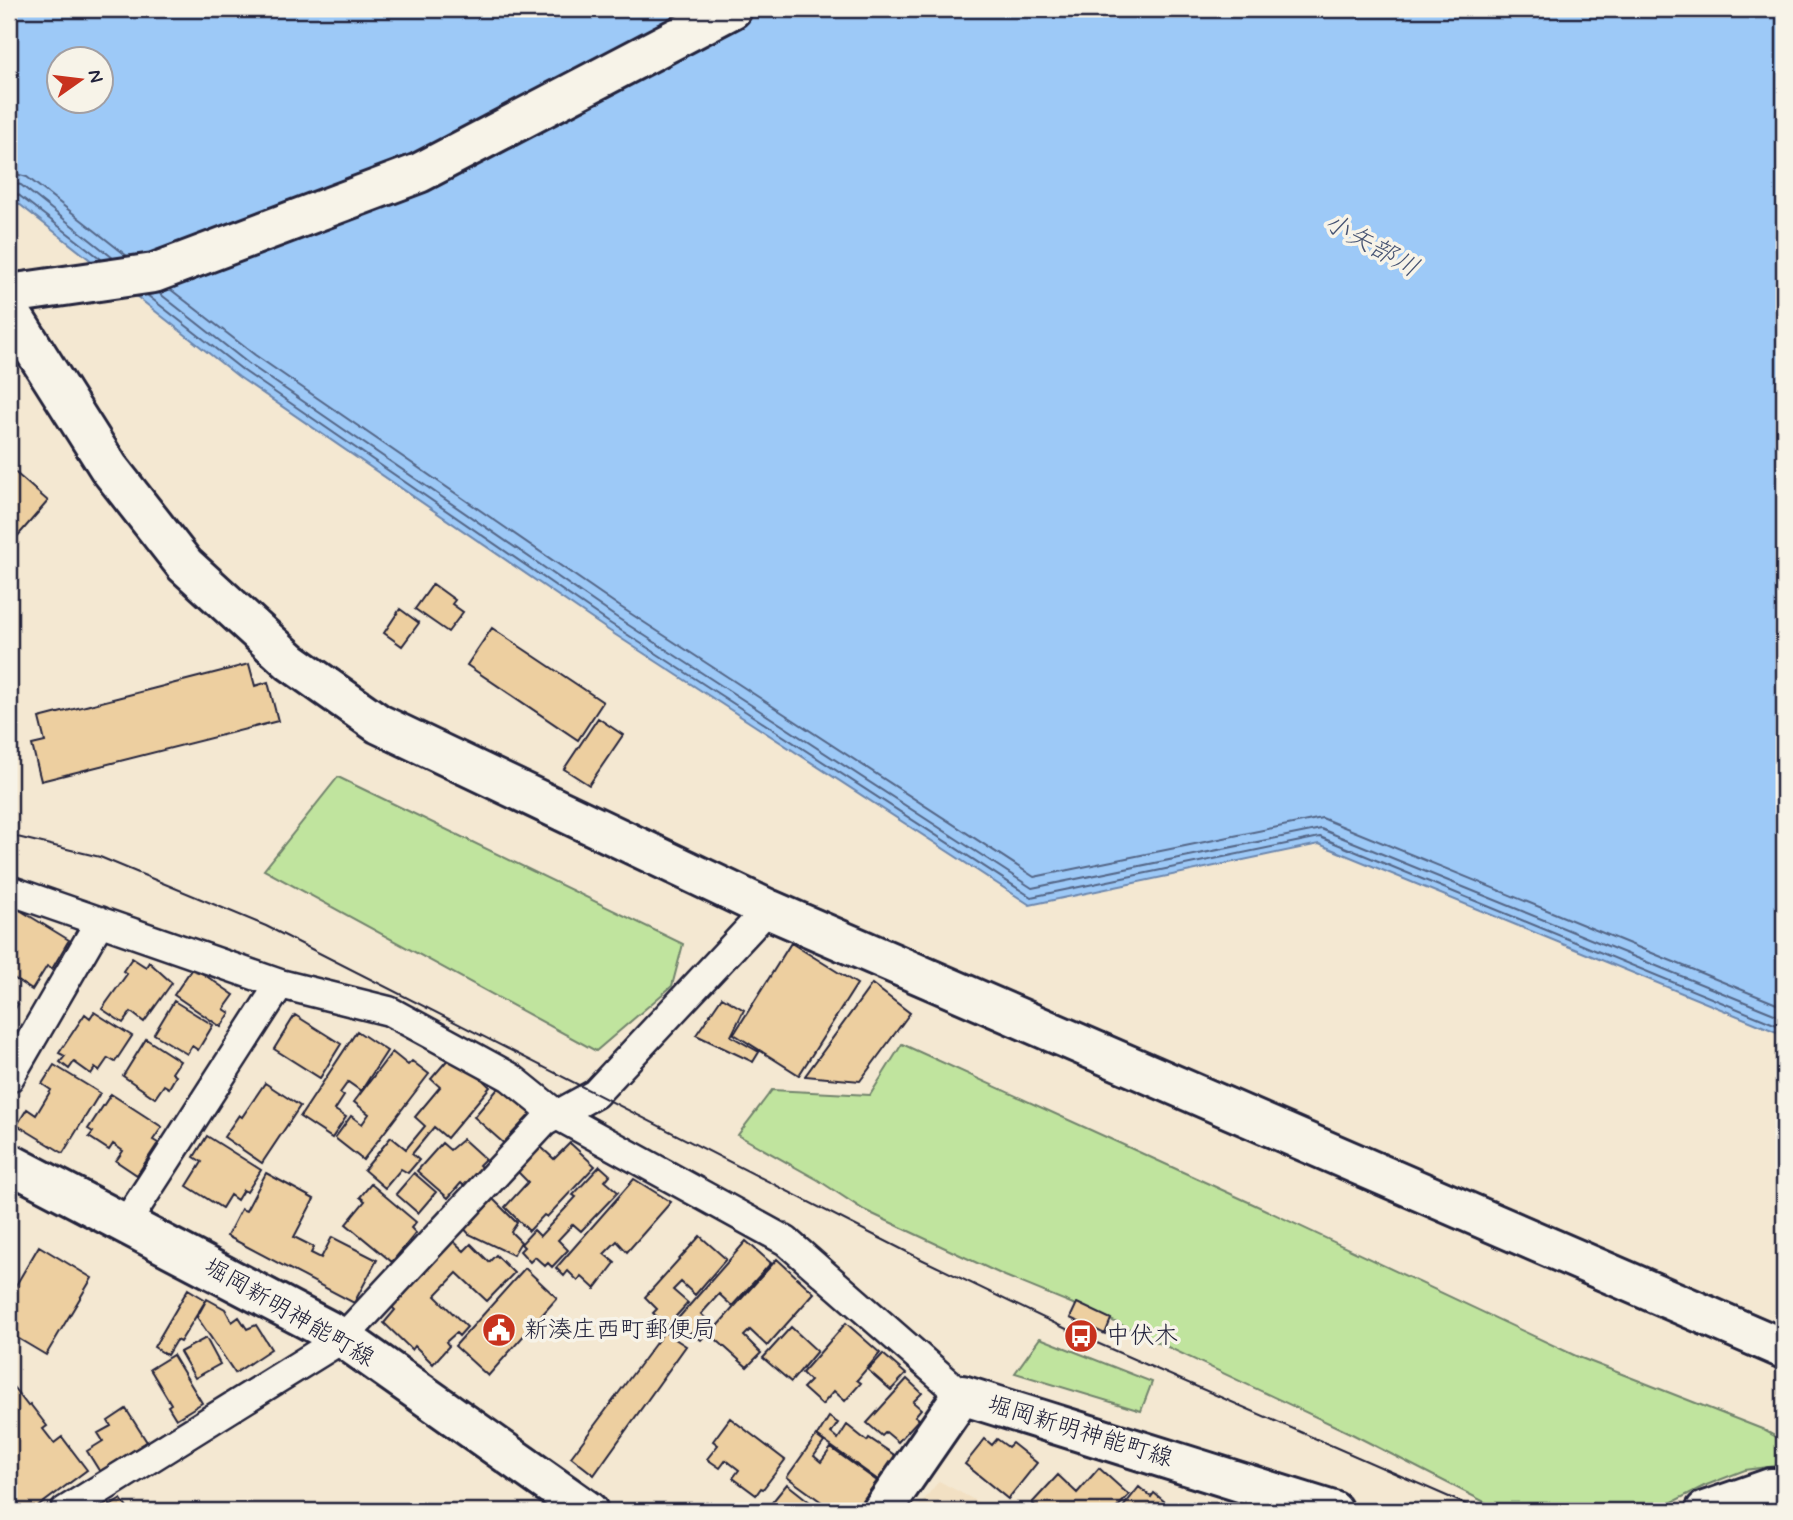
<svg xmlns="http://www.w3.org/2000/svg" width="1793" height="1520" viewBox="0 0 1793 1520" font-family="Mynerve,'Klee One',sans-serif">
<rect width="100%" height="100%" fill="#f4e8d2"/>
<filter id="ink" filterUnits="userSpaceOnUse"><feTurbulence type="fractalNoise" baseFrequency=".0143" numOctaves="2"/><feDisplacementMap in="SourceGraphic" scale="14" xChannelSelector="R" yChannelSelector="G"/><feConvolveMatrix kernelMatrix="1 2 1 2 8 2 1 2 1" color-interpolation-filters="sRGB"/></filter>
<g filter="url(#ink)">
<path fill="#f2e0c3" d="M939,1481L995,1511H915Z"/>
<path fill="#c0e49e" stroke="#71836c" stroke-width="2" d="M338,777L683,944L672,986L596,1051L264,870Z
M902,1044L1253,1204L1576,1356L1762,1429L1784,1441V1465L1745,1470L1704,1486L1655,1511H1502L1352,1434L1100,1315L1005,1276L864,1210L818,1180L738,1135L772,1090L870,1095Z
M1040,1338L1152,1382L1141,1411L1015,1373Z"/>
<path fill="#9dc9f7" stroke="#6c86ac" stroke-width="2" fill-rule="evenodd" d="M9,9H1784V1035L1319,844L1030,905L605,628L239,377L9,196ZM60,60H102V102H60Z"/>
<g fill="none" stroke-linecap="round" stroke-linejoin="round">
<path stroke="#536586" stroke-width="2" d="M9,172L27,177L127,256
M9,182L21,185L113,258
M9,191L16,193L101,259
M170,289L255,355L619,606L1034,877L1322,818L1784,1007
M159,293L249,364L613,615L1032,888L1321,829L1784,1018
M147,295L244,371L608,622L1031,897L1320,837L1784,1028"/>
</g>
<path fill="#edcfa0" stroke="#22223b" stroke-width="2" d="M9,467L48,501L9,546Z
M433,584L455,600L452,604L463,612L448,632L415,609Z
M400,609L419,623L402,646L384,633Z
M492,628L603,702L578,740L467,665Z
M249,664L255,686L268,682L278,721L41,781L32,745L45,742L39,718Z
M598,718L623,735L589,785L564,769Z
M18,909L69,940L52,969L47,966L32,990L9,975V933L11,929L9,924Z
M791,943L857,984L799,1075L734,1034Z
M132,958L146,967L149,962L172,983L144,1022L131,1012L123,1023L102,1009L127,974L123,971Z
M193,967L234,995L224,1009L230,1013L221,1027L174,995Z
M872,984L910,1013L860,1081L805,1076Z
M722,997L744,1010L731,1036L759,1052L753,1062L696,1035Z
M9,998L18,1004L9,1018Z
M174,1001L213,1025L198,1050L192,1046L187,1054L154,1034Z
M94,1012L132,1036L115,1062L108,1058L99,1071L95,1068L91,1074L74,1062L69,1069L60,1062L65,1056L59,1053L85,1014L90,1018Z
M295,1015L341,1044L320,1078L274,1049Z
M357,1031L387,1051L361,1091L348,1082L340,1093L344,1096L335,1110L346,1117L332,1138L300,1117Z
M146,1039L180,1061L172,1073L176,1076L169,1088L164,1085L155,1098L123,1076Z
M392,1052L408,1065L412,1061L429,1074L363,1160L335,1138L351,1116L362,1124L369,1114L354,1102Z
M450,1057L462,1067L465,1063L490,1087L447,1138L434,1127L412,1154L419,1160L408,1173L401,1169L385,1188L364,1170L391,1137L406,1149L425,1126L415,1117L440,1087L431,1079Z
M54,1065L100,1093L63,1153L17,1125L27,1109L36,1115L51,1090L42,1084Z
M265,1083L300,1106L262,1163L224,1137L239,1115L242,1117Z
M502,1084L536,1114L508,1147L474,1117Z
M111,1094L162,1127L153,1140L158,1143L137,1175L116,1161L123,1151L113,1144L109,1150L89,1137L93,1132L88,1129Z
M207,1136L261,1170L247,1192L243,1190L237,1200L230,1195L222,1208L187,1186L202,1162L194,1157Z
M463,1139L485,1159L479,1165L483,1169L466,1188L461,1183L448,1198L417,1171L442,1143L450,1150Z
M570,1143L595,1166L547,1217L544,1215L529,1231L505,1207L528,1182L518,1172L541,1147L554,1159Z
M600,1166L610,1175L605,1181L618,1192L581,1231L573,1224L558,1240L568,1250L552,1267L548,1263L545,1266L535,1257L530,1262L520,1251L524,1247L521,1244L534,1230L540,1236L576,1197L573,1195Z
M266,1173L314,1199L294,1237L314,1247L311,1253L321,1258L332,1237L377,1260L354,1303L227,1236L241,1209L246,1211Z
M414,1173L436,1192L418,1213L396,1194Z
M634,1179L671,1202L627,1252L617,1241L604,1254L615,1263L595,1289L581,1276L578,1281L568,1271L564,1276L556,1268Z
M371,1184L416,1222L411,1228L416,1233L392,1262L346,1224L365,1201L360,1197Z
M490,1196L517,1223L511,1232L521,1242L513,1255L469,1234L461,1225Z
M700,1236L726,1259L695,1295L681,1282L673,1290L688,1303L667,1326L653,1313L657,1309L645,1297Z
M450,1238L464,1251L471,1244L489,1262L496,1255L514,1273L487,1301L457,1273L435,1296L467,1327L459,1336L456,1333L446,1342L449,1346L433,1364L415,1346L412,1350L384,1323L395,1310L388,1303Z
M746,1241L771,1263L732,1306L719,1294L701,1314L714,1326L701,1340L691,1332L688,1335L674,1323Z
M39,1246L92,1278L46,1355L9,1333V1297Z
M777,1259L814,1293L767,1346L750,1330L744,1336L761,1353L747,1367L710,1334Z
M525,1268L557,1298L488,1376L455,1346Z
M188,1289L206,1300L180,1342L176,1340L167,1355L154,1347Z
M207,1299L225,1309L232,1322L239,1317L247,1329L256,1325L271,1349L235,1373L197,1317Z
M1077,1303L1111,1319L1105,1334L1070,1318Z
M846,1323L880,1353L857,1380L861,1383L845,1401L834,1391L822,1405L803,1388L810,1381L802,1373Z
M791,1327L817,1351L791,1382L763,1358Z
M664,1332L686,1346L594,1475L571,1457Z
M206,1338L220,1364L195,1378L180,1352Z
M883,1354L906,1374L891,1390L868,1370Z
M173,1355L202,1403L176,1419L168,1406L171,1404L150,1369Z
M907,1379L922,1393L913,1402L921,1409L915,1416L919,1419L898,1442L886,1432L882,1436L867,1423Z
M14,1388L28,1406L30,1404L47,1426L43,1429L54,1443L62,1437L87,1470L32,1511H9V1445L11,1443L9,1440V1392Z
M126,1409L147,1442L100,1472L87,1451L103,1441L98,1433L111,1426L108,1421Z
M829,1417L838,1423L831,1433L838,1439L847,1425L867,1441L869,1438L896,1456L878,1480L817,1436Z
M730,1418L785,1460L763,1489L761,1488L756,1495L733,1478L739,1470L726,1460L720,1468L707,1459L718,1445L713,1441Z
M816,1436L824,1442L814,1456L821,1462L831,1448L877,1481L855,1511H834L787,1477Z
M985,1439L992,1445L997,1439L1008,1447L1012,1443L1037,1463L1008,1499L965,1464Z
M1099,1468L1129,1495L1114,1511H1041L1032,1503L1058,1475L1077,1493Z
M787,1484L820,1510L819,1511H765Z
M1139,1487L1151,1497L1154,1493L1176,1511H1120Z
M121,1499L129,1511H95L109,1502L110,1506Z
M1193,1502L1204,1511H1186Z"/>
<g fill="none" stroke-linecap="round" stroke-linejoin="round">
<g stroke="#22223b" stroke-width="33">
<path id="street" d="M9,890L280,984L389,1011L510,1077L557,1115L786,1241L962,1395
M9,1078L100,921
M126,1223L280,984
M65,1511L343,1338L544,1122L595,1094L768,909"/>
</g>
<g stroke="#22223b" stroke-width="44">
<path id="secondary" d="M9,294L154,273L419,173L732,9
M9,310L109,468L185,565L291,662L379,724L768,909L1784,1349
M9,1163L343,1338L588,1511
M882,1511L962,1395L1333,1511
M1705,1511L1771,1488H1784"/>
</g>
<use href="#street" stroke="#f7f3e8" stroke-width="28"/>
<use href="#secondary" stroke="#f7f3e8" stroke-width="38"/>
<path stroke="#22223b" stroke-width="2" d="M9,835L100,857L266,926L919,1258L1081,1336L1481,1511"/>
</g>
</g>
<defs>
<g id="civic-disc" transform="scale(1.75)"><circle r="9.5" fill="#c8321e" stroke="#f7f3e8"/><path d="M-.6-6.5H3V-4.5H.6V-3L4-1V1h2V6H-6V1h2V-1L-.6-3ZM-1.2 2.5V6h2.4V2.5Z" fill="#fff"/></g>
<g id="bus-disc" transform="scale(1.75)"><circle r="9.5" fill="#c8321e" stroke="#f7f3e8"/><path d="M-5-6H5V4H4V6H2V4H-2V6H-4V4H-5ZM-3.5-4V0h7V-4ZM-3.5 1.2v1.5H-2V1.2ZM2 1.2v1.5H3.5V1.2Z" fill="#fff"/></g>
</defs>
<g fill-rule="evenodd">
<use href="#civic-disc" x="499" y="1330"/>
<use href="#bus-disc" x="1081" y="1336"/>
</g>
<g text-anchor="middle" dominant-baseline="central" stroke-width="7" stroke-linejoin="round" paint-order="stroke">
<g font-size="24" fill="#22223b" stroke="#f7f3e8">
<text transform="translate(289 1313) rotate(30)">堀岡新明神能町線</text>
<text transform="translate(1080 1432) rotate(17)">堀岡新明神能町線</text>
</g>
<g font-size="24" fill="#22223b" stroke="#f7f3e8" text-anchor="start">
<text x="524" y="1330">新湊庄西町郵便局</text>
<text x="1106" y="1336">中伏木</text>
</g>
<g font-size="26" font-style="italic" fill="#475473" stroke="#f7f3e8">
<text transform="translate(1371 246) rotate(29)">小矢部川</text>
</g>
</g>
<rect width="1793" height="1520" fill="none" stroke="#f7f3e8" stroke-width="35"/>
<rect x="18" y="18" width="1758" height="1485" fill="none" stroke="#22223b" stroke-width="2.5" filter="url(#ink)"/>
<g transform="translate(80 80) rotate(76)"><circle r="33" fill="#f7f3e8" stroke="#a29fa3" stroke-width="2"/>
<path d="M0-5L12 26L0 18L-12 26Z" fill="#c8321e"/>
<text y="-10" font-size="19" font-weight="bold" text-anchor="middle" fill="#22223b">N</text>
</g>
</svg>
